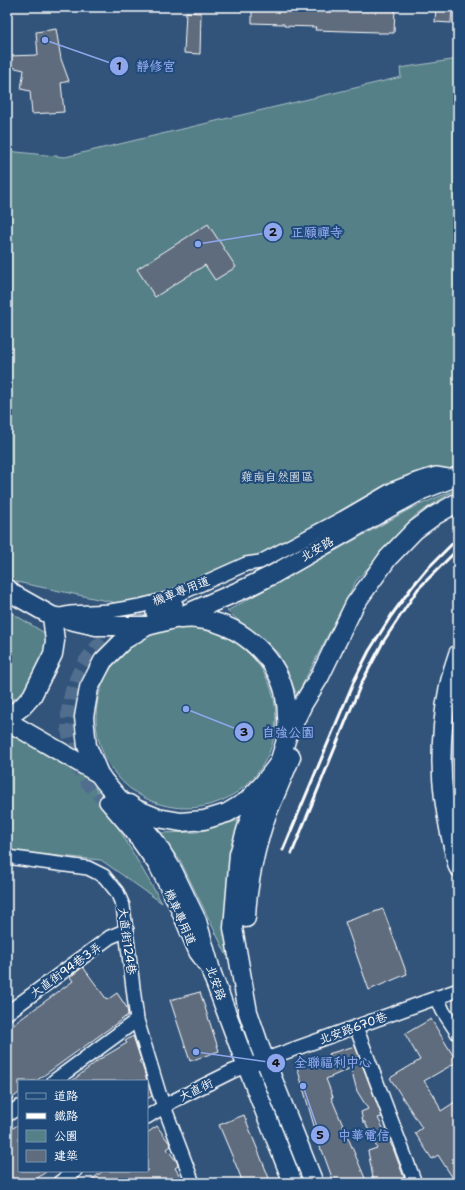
<svg xmlns="http://www.w3.org/2000/svg" width="465" height="1190" viewBox="0 0 465 1190" font-family="'Shantell Sans','LXGW WenKai TC',sans-serif">
<rect width="100%" height="100%" fill="#32547b"/>
<filter id="ink" filterUnits="userSpaceOnUse"><feTurbulence type="fractalNoise" baseFrequency=".025" numOctaves="2"/><feDisplacementMap in="SourceGraphic" scale="8" xChannelSelector="R" yChannelSelector="G"/><feConvolveMatrix kernelMatrix="1 2 1 2 8 2 1 2 1" color-interpolation-filters="sRGB"/></filter>
<g filter="url(#ink)">
<path fill="#548088" stroke="#aac0c4" d="M458,59V467L430,475L308,533L228,569L155,599L143,597L131,606L7,580V151L65,157L401,77L400,68Z
M455,490L416,515L356,581L297,695L278,653L227,611L412,508Z
M7,610L51,637L23,696L7,700Z
M96 718a90 90 0 1 1 180 0a90 90 0 1 1-180 0Z
M7,730L90,779L162,903L101,860L7,851Z
M239,820L227,956L180,860L157,833L197,832Z"/>
<path fill="#5f6c7e" stroke="#fff" d="M252,7H395L394,33H378V32L315,30L316,27L284,26V24L252,23Z
M436,7H452L451,23L435,22Z
M186,12L201,13L200,54L184,53Z
M56,29L61,59L69,81L61,83L64,112L32,114L30,91L21,89L24,70L7,66L8,56L38,55L36,32Z
M208,224L236,267L215,280L205,265L155,297L137,269Z
M383,909L407,974L369,990L345,922Z
M83,967L107,1000L117,993L127,1008L128,1015L36,1081H19V1093L7,1102V1029L73,981L70,977Z
M200,992L219,1051L190,1061L170,1000Z
M431,1019L457,1062L424,1081L434,1095L441,1111L458,1100V1183H456L438,1155L432,1159L415,1133L422,1128L390,1078L420,1060L405,1034Z
M133,1036L141,1060L139,1061L142,1065L152,1096L147,1099V1081H72L100,1059L127,1043L125,1041Z
M355,1046L382,1117L378,1118L393,1148L406,1183H374L368,1151L377,1148L365,1122H363L361,1112L368,1109L357,1091L351,1068L326,1079L333,1097H331L367,1183H334L322,1150H321L297,1067L330,1058L328,1054Z
M244,1115L253,1138L271,1183H243L238,1170L219,1125Z
M19,1124V1171H47L31,1183H7V1132Z
M157,1126L170,1144L171,1146L167,1149L177,1162L178,1166L175,1168L184,1183H87L103,1171H147V1133Z"/>
<g fill="none" stroke-linecap="round" stroke-linejoin="round">
<path stroke="#516e8f" stroke-width="13" stroke-dasharray="13 6" stroke-linecap="butt" d="M106,802C98,794 86,783 80,773C75,765 70,741 68,732C64,696 79,659 107,637C120,626 138,620 153,613"/>
<g stroke="#fff" stroke-width="16">
<path id="street" d="M153,613L176,604
M60,615L70,613L110,611L140,606L168,599L246,564L260,562L343,518L393,489L416,480L436,474L454,477
M106,802L130,830L155,865L174,901L196,953L207,968
M7,857L88,868L104,876L117,892L123,906L137,1020L159,1093L193,1183
M437,997L443,1011L458,1034
M7,1013L110,937L127,930
M356,1027L415,1183
M54,1081L137,1020
M7,1115L19,1107
M147,1117L173,1101L233,1071L458,990
M59,1183L75,1171"/>
</g>
<g stroke="#fff" stroke-width="21">
<path id="secondary" d="M7,588L13,594L52,616L96,626H147
M179,619C185,619 191,618 197,619C236,622 274,653 284,691C287,705 288,717 287,731
M458,654C443,695 438,755 444,798C447,821 452,844 458,867
M7,718L23,706L32,696L53,654L55,641L52,616
M7,721L99,774
M261,791L248,824L239,854L233,928L248,1012L260,1047L314,1183
M129,804L136,809L158,818L181,822L204,820L227,813L247,801L263,784L279,763L287,737L303,704L320,676L355,604L388,558L415,530L434,516L458,502
M246,918C247,886 256,844 267,814C275,795 283,776 291,757
M293,1183L242,1054L212,974L197,921L173,871L154,840L104,781L99,774L87,746L84,717L89,688L103,661L124,640L147,626L174,619L246,588L274,574L389,508L422,490L458,476"/>
</g>
<use href="#street" stroke="#1f4a7a" stroke-width="13"/>
<use href="#secondary" stroke="#1f4a7a" stroke-width="18"/>
<path stroke="#fff" stroke-width="3" d="M283,850L354,681L369,651L391,616L412,587L426,570L458,538
M292,853L361,684L383,642L418,589L458,549"/>
</g>
</g>
<g text-anchor="middle" dominant-baseline="central" stroke-width="4" stroke-linejoin="round" paint-order="stroke">
<g font-size="12" fill="#d4dfe1" stroke="#1f4a7a">
<text x="277" y="477">雞南自然園區</text>
</g>
<g font-size="12" fill="#fff" stroke="#1f4a7a">
<text transform="translate(317 549) rotate(-30)">北安路</text>
<text transform="translate(181 591) rotate(-21)">機車專用道</text>
<text transform="translate(180 917) rotate(66)">機車專用道</text>
<text transform="translate(127 941) rotate(82)">大直街124巷</text>
<text transform="translate(66 970) rotate(-36)">大直街94巷3弄</text>
<text transform="translate(216 983) rotate(71)">北安路</text>
<text transform="translate(353 1028) rotate(-20)">北安路670巷</text>
<text transform="translate(196 1090) rotate(-26)">大直街</text>
</g>
</g>
<path fill="none" stroke="#8ea6ec" stroke-width="1.5" d="M45 40L119 66M198 244L273 232M186 709L244 732M196 1052L276 1063M303 1086L320 1135"/>
<g fill="#8ea6ec" stroke="#1f4a7a" stroke-width="1.5">
<circle cx="45" cy="40" r="4"/>
<circle cx="198" cy="244" r="4"/>
<circle cx="186" cy="709" r="4"/>
<circle cx="196" cy="1052" r="4"/>
<circle cx="303" cy="1086" r="4"/>
<circle cx="119" cy="66" r="10"/>
<circle cx="273" cy="232" r="10"/>
<circle cx="244" cy="732" r="10"/>
<circle cx="276" cy="1063" r="10"/>
<circle cx="320" cy="1135" r="10"/>
</g>
<g font-size="12" text-anchor="middle" font-weight="bold" fill="#111">
<text x="119" y="70">1</text>
<text x="273" y="236">2</text>
<text x="244" y="736">3</text>
<text x="276" y="1067">4</text>
<text x="320" y="1139">5</text>
</g>
<g font-size="13" text-anchor="middle" font-weight="bold" fill="#8ea6ec" stroke="#1f4a7a" stroke-width="4" stroke-linejoin="round" paint-order="stroke">
<text x="156" y="71">靜修宮</text>
<text x="317" y="237">正願禪寺</text>
<text x="288" y="737">自強公園</text>
<text x="333" y="1067">全聯福利中心</text>
<text x="364" y="1140">中華電信</text>
</g>
<rect width="465" height="1190" fill="none" stroke="#1f4a7a" stroke-width="24"/>
<rect x="12" y="12" width="441" height="1166" fill="none" stroke="#fff" stroke-width="1.5" filter="url(#ink)"/>
<rect x="18" y="1080" width="130" height="92" fill="#1f4a7a" stroke="#7992af"/>
<rect x="26" y="1093" width="20" height="6" fill="#1f4a7a" stroke="#7992af"/>
<text x="54" y="1100" font-size="12" fill="#ffffff">道路</text>
<rect x="26" y="1113" width="20" height="6" fill="#ffffff" stroke="#7992af"/>
<text x="54" y="1120" font-size="12" fill="#ffffff">鐵路</text>
<rect x="26" y="1130" width="20" height="12" fill="#548088" stroke="#7992af"/>
<text x="54" y="1140" font-size="12" fill="#ffffff">公園</text>
<rect x="26" y="1150" width="20" height="12" fill="#5f6c7e" stroke="#7992af"/>
<text x="54" y="1160" font-size="12" fill="#ffffff">建築</text>
</svg>
